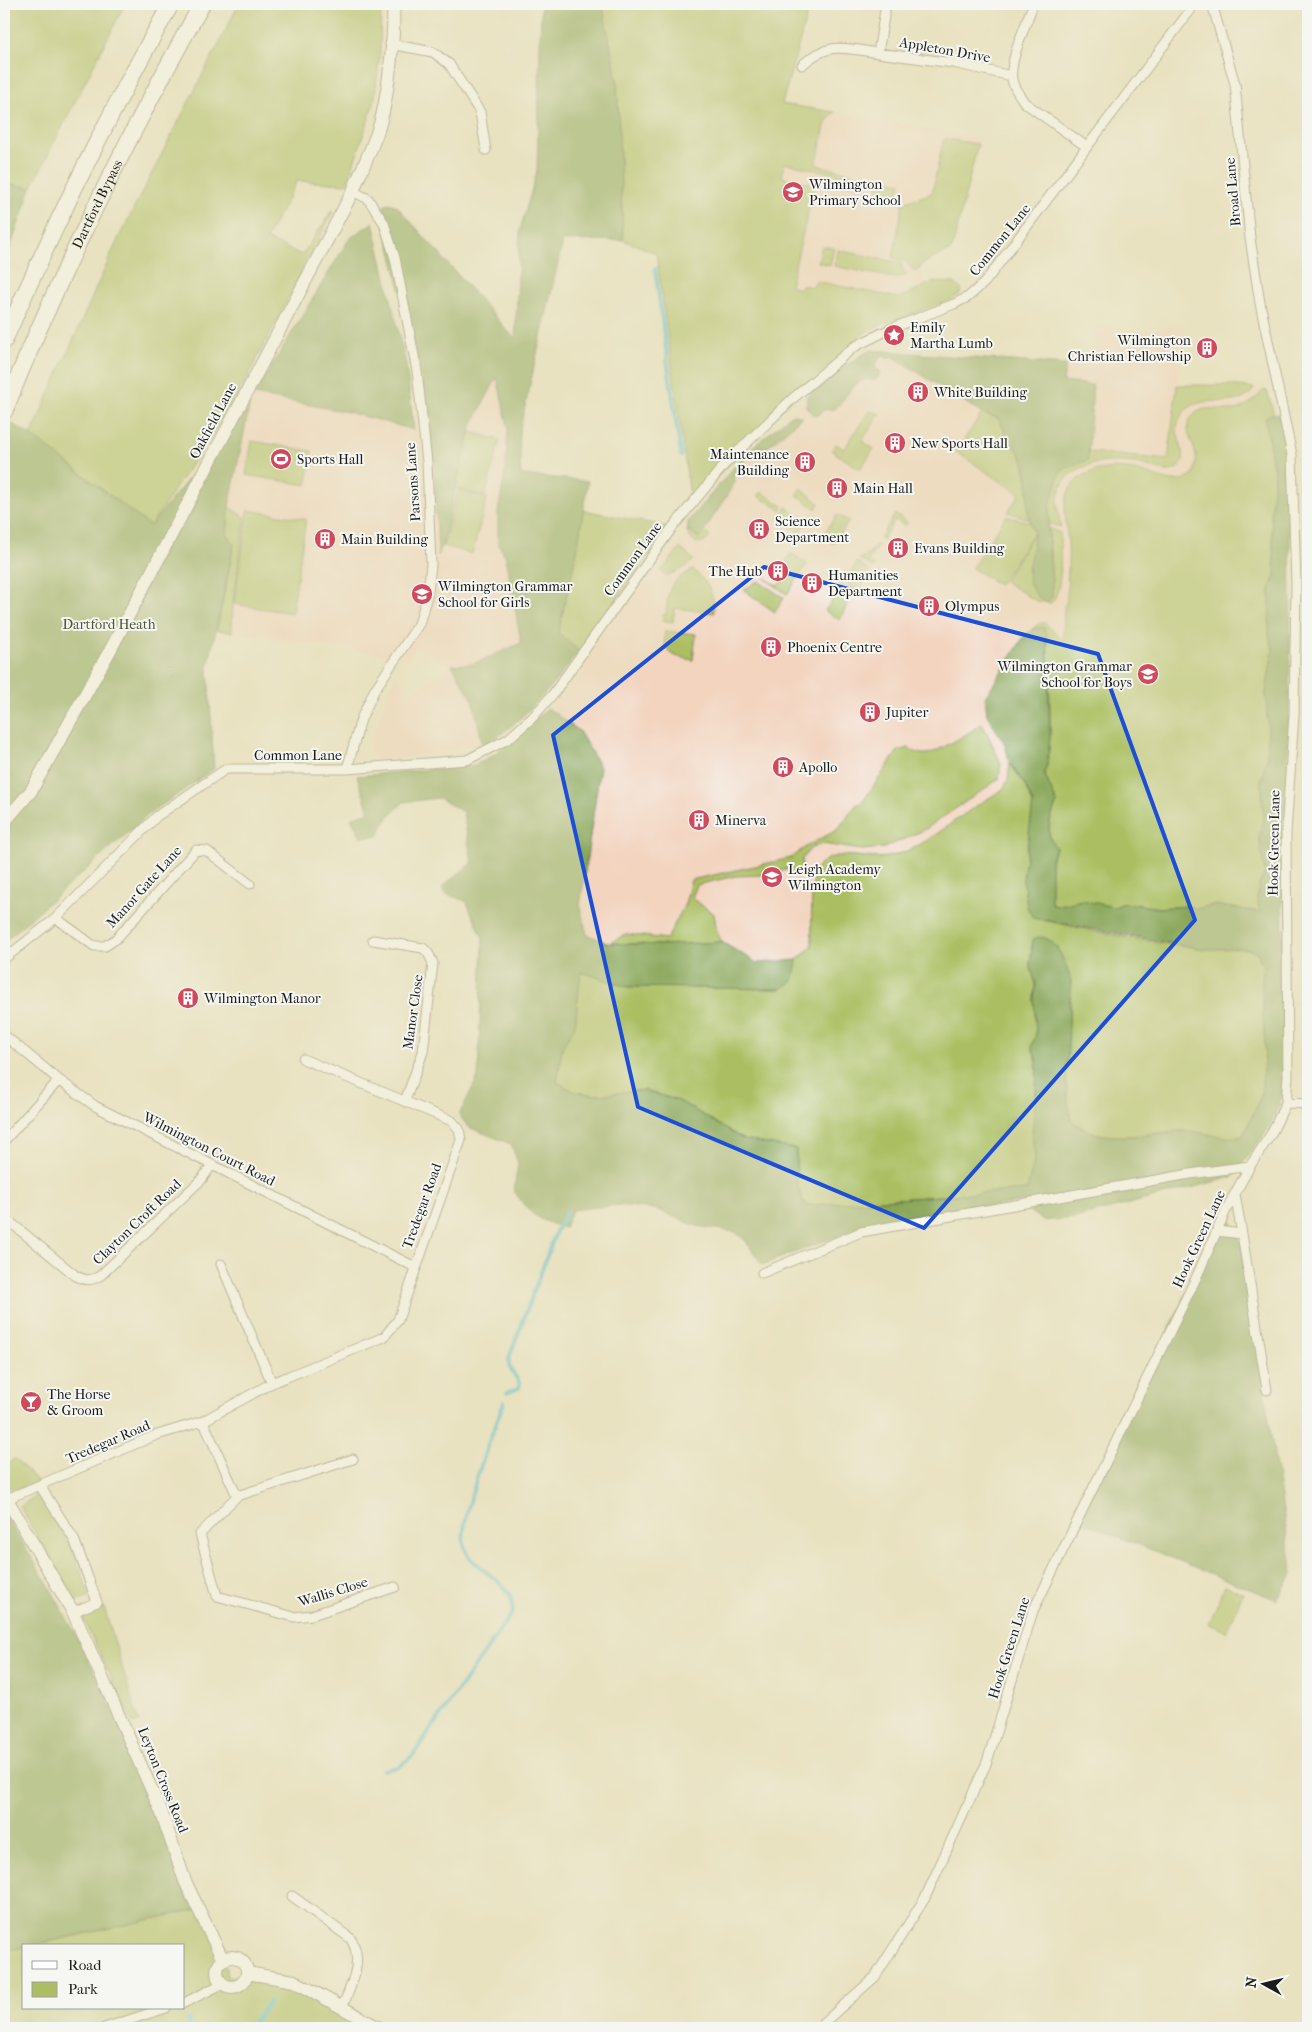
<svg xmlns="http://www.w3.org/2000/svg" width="1312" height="2032" viewBox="0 0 1312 2032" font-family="'IM FELL French Canon',serif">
<rect width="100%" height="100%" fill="#f6f6f2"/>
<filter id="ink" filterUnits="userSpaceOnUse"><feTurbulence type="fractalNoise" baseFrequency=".02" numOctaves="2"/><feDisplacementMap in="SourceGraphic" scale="10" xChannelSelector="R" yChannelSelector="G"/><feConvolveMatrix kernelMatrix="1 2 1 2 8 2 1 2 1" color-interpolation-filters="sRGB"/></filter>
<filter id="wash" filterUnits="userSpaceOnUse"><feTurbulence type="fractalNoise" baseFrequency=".0096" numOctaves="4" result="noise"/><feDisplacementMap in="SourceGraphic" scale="20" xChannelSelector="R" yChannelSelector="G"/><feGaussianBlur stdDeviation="1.12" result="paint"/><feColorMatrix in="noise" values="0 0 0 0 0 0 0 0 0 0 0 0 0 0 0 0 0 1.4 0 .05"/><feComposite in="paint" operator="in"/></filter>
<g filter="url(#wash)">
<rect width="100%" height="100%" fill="#e9e2c1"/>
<path fill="#f3d4bf" d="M617,80L835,112L979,138L952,249L922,264L920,269L926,284L899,298L777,293L623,240Z
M1096,324L1140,331L1185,325L1177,385H1232L1267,391L1286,459L1278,831L1279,1083L700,1194L500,752L534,729L552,707L569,686L595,643L649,575L684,537L688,521L722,479L807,396L842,368L870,350L1063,382L1066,365L1093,366Z
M497,377L521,476L588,481L583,510L670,527L505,732L483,747H467L379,762L369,748L395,676L413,691L452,665L416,647L408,658L217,630L229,507L250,403L254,395L348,412L414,430L439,433L473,423Z"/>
<path fill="#abbf62" stroke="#646e3f" d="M4,4H125L31,188L4,183Z
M239,4H381L380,53L374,103L347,184L297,181L266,239L302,255L332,210L333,212L236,399L150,526L31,435L117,241Z
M602,4H810L782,104L835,112L826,122L816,165L867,177L864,187L839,182L841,175L784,163L782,177L815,184L790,286L801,289L802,285L813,287L815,281L899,298L933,282L955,283L962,290L960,294L951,300L880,325L866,332L791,400L691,504L656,253L623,240L617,80Z
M946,139L978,144L952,249L922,264L920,269L915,272L905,261L893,258L903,203L932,193L943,141Z
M872,177L901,183L898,194L878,190L876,180L872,179Z
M822,246L834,248L830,265L818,262Z
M838,250L901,263L906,276L893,278L834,266Z
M1177,385H1232L1254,388C1240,417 1192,383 1178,423C1174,435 1185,448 1183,461C1180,467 1175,471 1168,471C1158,471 1145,464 1134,463C1107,460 1068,461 1059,493C1056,503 1059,516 1061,527L1049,524L1050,505L1060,470L1087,460L1088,452L1168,460Z
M1264,390L1267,391L1274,414L1265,418L1274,471L1271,515L1275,575L1270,589L1269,634L1273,648L1266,693L1268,731L1267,759L1261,781L1264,820L1259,834L1265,873L1259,884L1260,912L1213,905L1197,909L1188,906L1159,908L1125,903L1114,907L1063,903L1057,906L1051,903C1050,885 1047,865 1056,848C1044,835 1050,817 1057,803L1044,773C1055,749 1048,666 1047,636L1043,627L1032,629L1040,623H1045L1063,641L1064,607L1067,601C1067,582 1069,562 1068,543C1067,527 1062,508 1068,493C1078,466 1119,465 1143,472C1161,478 1175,487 1193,475C1195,469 1197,463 1196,456C1193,440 1179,426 1196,413C1209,403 1225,413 1239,409C1249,405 1256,398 1264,390Z
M869,411L880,414L862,441L874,449L860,469L832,451L836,444L844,449Z
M982,413L999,419L1008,438L1017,448L1024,462L1028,482L1029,519L1008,512L1020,494L956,452Z
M471,432L500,440L485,496L455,488Z
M252,441L312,451L307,485L246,475Z
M801,488L819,503L816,509L797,495Z
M458,490L487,498L472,554L443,546Z
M761,492L783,506L781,510L758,496Z
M229,507L245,517L233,603L232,632L217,630L234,545L227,535Z
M786,507L807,522L800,533L779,518Z
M248,510L306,519L292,613L234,604Z
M583,510L670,527L579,651L558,633L577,551Z
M895,514L908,523L905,526L895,520L882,540L880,538Z
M837,515L849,521L834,544L822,536Z
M1006,516L1030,522C1038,537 1032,555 1027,571L1052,597L1049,528L1060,533C1060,550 1064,591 1051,603L1036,601L1004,581L1034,533L999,585L972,568Z
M687,530L699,538L704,532L710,536L705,542C695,545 688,539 687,530Z
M876,545H878L868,561L875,566L874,568L859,559L869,554Z
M680,548L694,560L684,568L666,576L661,571Z
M791,553L807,564L787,594L763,577L778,586L792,566L786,561Z
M857,562L871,572L856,595L850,591L847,578Z
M693,569C707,585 714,587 714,613L675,608L673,622L662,620L663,615H666C668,588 669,583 693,569Z
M758,581L784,598L775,612L744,590Z
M842,585L848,603L840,620L825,611Z
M665,631L696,634L693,660C672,656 662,655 665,631Z
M982,723L1001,763L999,779L924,830L884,848L862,850L823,844L811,848L802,859L801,875L796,877L787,869L767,875L735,876L697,885L692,898L714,914L717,932L722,942L660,945L610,943L626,934L667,939L685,904L691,880L791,858L807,846L837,830L857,804H861L898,751L909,748C914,751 920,755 927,754C936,753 975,730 982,723Z
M1010,763L1025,785L1033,803L1030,834L1033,918C1089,930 1145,942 1202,948C1222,951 1240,945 1258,953L1263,967L1262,988L1265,1050L1261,1096L1243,1136C1222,1141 1206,1131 1186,1131C1148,1131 1103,1148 1071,1120C1064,1083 1066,1037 1071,1001L1033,939L1030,965L1036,984L1034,998L1036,1034L1032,1046L1037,1062L1036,1100L1032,1134L1035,1157L1028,1190L809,1205L803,1201L797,1184L796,1149L744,1140L681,1102L645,1090L597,1095L575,1092L557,1082L562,1048L575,1026L580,972L692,988L780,989L793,981L797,960L812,946C812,929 809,879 818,867C833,846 866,861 887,857C918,851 941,830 966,813C978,804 992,797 1004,788L1008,780Z
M14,1458L39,1482C28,1486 13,1494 4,1483V1470Z
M36,1495L42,1498L75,1555L90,1597L75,1602L20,1507Z
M1225,1585L1243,1593L1227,1632L1209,1624Z
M104,1607L139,1722L133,1724L83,1619L87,1613Z
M198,1909L225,1960L227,1977L261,1974L283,1979L377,2028H4V1951L24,1947V2008H184V1946H30Z"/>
<path fill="#88a658" stroke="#52613a" d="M541,4H602L617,80L623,240L563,241L519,433L521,475L588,481L577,551L558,633L579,651C552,688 522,722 483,747L473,700L452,665L473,664L521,643L506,557L498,544V511L505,474L508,427L497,377L473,423L463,455L442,546L438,556L434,462L420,372L381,210L387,203L396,205L515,339L520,230L537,171Z
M4,183L31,188L4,266Z
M373,222L406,364L414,430L348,412L254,395L349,239Z
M870,350L1066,365L1063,382L1093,385L1088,460L1061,470L1050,505L1048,534L1052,582V597L1046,603C1016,582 1033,563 1034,534C1034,528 1030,525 1029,519C1026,500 1031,480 1024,462C1021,453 1014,447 1009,440C1005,434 1003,425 999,419L982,413L892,356L889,359L882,355L874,367L881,372L875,381C855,373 847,399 835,409L823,410L818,416L812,414L806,407L807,396L842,368Z
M250,403L229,507L227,535L234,544L208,667L214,769L148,815L4,942V419L31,435L150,526Z
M792,414L802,417L754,459L747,456L733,479L736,481L700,538L687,530L688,521L748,451Z
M1271,414H1279L1289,460L1291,603L1288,763L1282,848L1284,1083L1280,1104L1267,1131L1233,1177L1075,1218L1043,1221L1030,1212L1029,1201L864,1226L762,1265L745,1240L735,1232L697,1226L655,1209L617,1205L572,1210L565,1228C536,1219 531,1216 514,1191L518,1163L511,1144L468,1127L459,1115L478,1077L483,938L466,901L446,894L442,887L472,863L463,812L439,798L404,802L388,817L378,836L361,837L351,818L369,812L357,776L475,765L496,753L548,708L579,731L600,767L580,907L587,934L607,943L660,945L722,942L757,963L797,960L793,981L780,989L627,987L581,972L575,1026L562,1048L557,1082L575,1092L597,1095L645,1090L681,1102L744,1140L796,1149L797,1184L802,1201L809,1205L1027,1190L1035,1157L1032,1134L1036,1100L1037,1062L1032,1046L1036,1034L1034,998L1036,984L1030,965L1033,939C1055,929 1066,965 1071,981L1066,1091L1071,1120C1103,1148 1148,1132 1186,1131C1206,1131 1222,1141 1243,1136L1261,1096L1265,1050L1262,988L1263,967L1258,953L1246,948L1204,949L1033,918L1027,907L1023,880L1033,803L1025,785L1010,763L1004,742L987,715L985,697L1023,638L1032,629L1043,627L1047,635L1050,738L1047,765L1044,773L1057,803C1050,817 1044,835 1056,848L1051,857V903L1057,906L1082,900L1114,907L1125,903L1159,908L1188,906L1197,909L1213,905L1260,912L1257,898L1259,884L1265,873L1259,834L1264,820L1261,781L1267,759L1268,731L1266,693L1273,648L1269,634L1270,589L1275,575L1271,515L1274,471L1265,418Z
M1227,1209L1241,1245L1293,1573L1277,1600L1077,1520Z
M4,1513C24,1546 45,1577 63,1611C116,1706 153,1809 198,1909L4,1951Z"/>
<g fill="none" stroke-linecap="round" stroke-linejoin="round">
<path stroke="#53becf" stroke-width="4" d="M655,269L667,356
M667,359L681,456
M507,1393L519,1388L520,1384L509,1366V1358L557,1229L567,1212
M383,1770L399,1767L413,1755L512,1613C519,1581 471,1573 464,1545C458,1522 494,1427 504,1402
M188,2019L190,2028
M248,2028L269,2002"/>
</g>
</g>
<g filter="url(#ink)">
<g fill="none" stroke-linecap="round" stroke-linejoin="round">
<g stroke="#827f6e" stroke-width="11">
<path id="street" d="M886,4L878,53L953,63L1007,75
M1033,4C1027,23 1009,60 1012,79C1013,88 1020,96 1025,103L1087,147
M390,44L433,52L449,64L480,112L486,150
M802,65C829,41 844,48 878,53
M347,769L361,719L375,689L419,624L428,592L431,565L427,462L417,371L395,258L384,223L368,199L353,191
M56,918L94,946H105L116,939L196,850L207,851L250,884
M373,940L423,948L428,953L433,963L423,1052L405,1101
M4,959L56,918L157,816L226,769H347L467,760L508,739L532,718L553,694L672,528L725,464L791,400L854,347L890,329L954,304L968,297L985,282L1195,4
M4,1035L59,1080L95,1106L415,1267
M1286,1103L1308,1104
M4,1141L59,1080
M1235,1194L1242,1234
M4,1217L76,1276C86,1281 92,1281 101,1275L202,1179L211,1166
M1217,1231L1242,1234L1267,1390
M221,1264L272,1383
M762,1273L861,1232L1190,1174L1250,1166
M203,1421L237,1496
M353,1459L237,1496L200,1534L217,1596L294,1617L312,1615L395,1587
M40,1486L74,1539L97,1602L73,1612
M7,1499L154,1436L203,1421L272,1383L384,1337L398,1320L461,1140L459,1129L452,1121L303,1059
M292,1896L350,1938C365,1959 351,1986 342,2008
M184,2003L222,1984
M104,2028L166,2008
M818,2028L875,1977L925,1898L987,1762L1033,1611L1197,1276L1227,1208L1250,1166L1271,1134L1286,1103L1288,1076L1286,833L1294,715L1296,584L1292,455L1260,303L1250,238L1235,84L1212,4"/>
</g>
<g stroke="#827f6e" stroke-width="14">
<path id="secondary" d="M4,832L6,820L31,791L113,645L353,191C361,171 371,151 378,130C388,101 395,34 393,4
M4,1494L73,1612L161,1811L185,1881L223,1960
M217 1972a15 15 0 1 1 30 0a15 15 0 1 1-30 0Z
M247,1973L294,1981L379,2028"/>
</g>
<g stroke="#827f6e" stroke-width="18">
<g id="highway">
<path d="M4,341C54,226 109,113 171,4"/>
<path id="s1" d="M4,412C60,272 128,136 202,4"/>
</g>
</g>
<use href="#street" stroke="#fff" stroke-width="9"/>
<use href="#secondary" stroke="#fff" stroke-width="12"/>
<use href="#highway" stroke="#fff" stroke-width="16"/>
</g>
</g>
<path d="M0 0H1312V2032H0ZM764,567L1098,654L1195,920L924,1228L638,1107L553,735Z" fill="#e9e2c1" fill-opacity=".55" fill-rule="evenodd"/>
<path fill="none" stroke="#1d4ed8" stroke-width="4" stroke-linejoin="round" d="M764,567L1098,654L1195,920L924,1228L638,1107L553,735Z"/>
<defs>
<g id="school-disc" transform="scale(1.125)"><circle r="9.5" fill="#d1495b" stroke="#f6f6f2"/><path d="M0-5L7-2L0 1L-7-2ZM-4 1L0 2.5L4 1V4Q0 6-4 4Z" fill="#fff"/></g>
<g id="sight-disc" transform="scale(1.125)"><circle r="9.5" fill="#d1495b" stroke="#f6f6f2"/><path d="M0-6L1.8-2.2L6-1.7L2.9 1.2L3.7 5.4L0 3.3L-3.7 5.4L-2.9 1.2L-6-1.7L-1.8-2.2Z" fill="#fff"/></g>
<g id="building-disc" transform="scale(1.125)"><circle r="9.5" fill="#d1495b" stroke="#f6f6f2"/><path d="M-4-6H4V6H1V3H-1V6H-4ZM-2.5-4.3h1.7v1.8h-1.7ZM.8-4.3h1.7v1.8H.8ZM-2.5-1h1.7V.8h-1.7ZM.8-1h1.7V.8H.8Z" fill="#fff"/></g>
<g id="stadium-disc" transform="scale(1.125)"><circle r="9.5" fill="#d1495b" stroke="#f6f6f2"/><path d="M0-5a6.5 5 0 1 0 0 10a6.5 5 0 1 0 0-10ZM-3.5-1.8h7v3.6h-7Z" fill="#fff"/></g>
<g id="bar-disc" transform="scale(1.125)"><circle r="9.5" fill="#d1495b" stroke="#f6f6f2"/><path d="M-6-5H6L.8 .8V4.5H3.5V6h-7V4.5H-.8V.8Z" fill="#fff"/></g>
</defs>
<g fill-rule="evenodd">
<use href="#school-disc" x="793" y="192"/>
<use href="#sight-disc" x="894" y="335"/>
<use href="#building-disc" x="1207" y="348"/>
<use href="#building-disc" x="918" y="392"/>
<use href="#building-disc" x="895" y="443"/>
<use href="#stadium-disc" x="281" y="459"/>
<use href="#building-disc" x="805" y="462"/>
<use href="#building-disc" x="837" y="488"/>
<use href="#building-disc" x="759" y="529"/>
<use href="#building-disc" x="325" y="539"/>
<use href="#building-disc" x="898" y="548"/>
<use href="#building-disc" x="778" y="571"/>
<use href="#building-disc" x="812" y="583"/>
<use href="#school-disc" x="422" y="594"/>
<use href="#building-disc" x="929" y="606"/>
<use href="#building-disc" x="771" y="647"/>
<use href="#school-disc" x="1148" y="674"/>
<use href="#building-disc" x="870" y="712"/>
<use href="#building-disc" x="783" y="767"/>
<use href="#building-disc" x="699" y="820"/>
<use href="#school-disc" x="772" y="877"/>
<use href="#building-disc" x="188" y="998"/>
<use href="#bar-disc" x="31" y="1402"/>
</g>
<g text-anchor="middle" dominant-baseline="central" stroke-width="4" stroke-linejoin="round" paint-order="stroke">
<g font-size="14" fill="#1c1c1c" stroke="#f6f6f2">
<text transform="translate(945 50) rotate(10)">Appleton Drive</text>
<text transform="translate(1233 192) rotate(-95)">Broad Lane</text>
<text stroke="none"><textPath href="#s1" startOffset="228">Dartford Bypass</textPath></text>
<text transform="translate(1000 240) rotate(-51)">Common Lane</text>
<text transform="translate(213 421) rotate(-62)">Oakfield Lane</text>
<text transform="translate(413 482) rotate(-94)">Parsons Lane</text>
<text transform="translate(633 559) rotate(-54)">Common Lane</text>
<text x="298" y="755">Common Lane</text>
<text transform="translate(1274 843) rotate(-89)">Hook Green Lane</text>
<text transform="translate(144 887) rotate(-48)">Manor Gate Lane</text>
<text transform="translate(413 1012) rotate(-82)">Manor Close</text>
<text transform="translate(209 1149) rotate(27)">Wilmington Court Road</text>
<text transform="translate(422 1206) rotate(-70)">Tredegar Road</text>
<text transform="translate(137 1222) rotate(-44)">Clayton Croft Road</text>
<text transform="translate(1199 1239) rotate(-65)">Hook Green Lane</text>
<text transform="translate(108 1442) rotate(-23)">Tredegar Road</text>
<text transform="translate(333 1592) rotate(-17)">Wallis Close</text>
<text transform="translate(1009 1648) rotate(-72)">Hook Green Lane</text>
<text transform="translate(163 1780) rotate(68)">Leyton Cross Road</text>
</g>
<g font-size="14" fill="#1c1c1c" stroke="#f6f6f2" text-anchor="start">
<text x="809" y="184">Wilmington<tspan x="809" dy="16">Primary School</tspan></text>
<text x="910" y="327">Emily<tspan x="910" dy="16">Martha Lumb</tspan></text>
<text x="1191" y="340" text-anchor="end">Wilmington<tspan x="1191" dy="16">Christian Fellowship</tspan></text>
<text x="934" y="392">White Building</text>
<text x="911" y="443">New Sports Hall</text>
<text x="789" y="454" text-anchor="end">Maintenance<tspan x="789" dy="16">Building</tspan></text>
<text x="297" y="459">Sports Hall</text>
<text x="853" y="488">Main Hall</text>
<text x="775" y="521">Science<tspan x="775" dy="16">Department</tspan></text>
<text x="341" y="539">Main Building</text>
<text x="914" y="548">Evans Building</text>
<text x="762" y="571" text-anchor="end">The Hub</text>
<text x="828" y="575">Humanities<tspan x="828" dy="16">Department</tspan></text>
<text x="438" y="586">Wilmington Grammar<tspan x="438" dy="16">School for Girls</tspan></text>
<text x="945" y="606">Olympus</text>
<text x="787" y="647">Phoenix Centre</text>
<text x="1132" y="666" text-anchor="end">Wilmington Grammar<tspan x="1132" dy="16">School for Boys</tspan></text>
<text x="886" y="712">Jupiter</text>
<text x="799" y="767">Apollo</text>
<text x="715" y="820">Minerva</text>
<text x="788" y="869">Leigh Academy<tspan x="788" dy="16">Wilmington</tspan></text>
<text x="204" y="998">Wilmington Manor</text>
<text x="47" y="1394">The Horse<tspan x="47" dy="16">&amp; Groom</tspan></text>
</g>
<g font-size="14" fill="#4e5534" stroke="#f6f6f2">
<text x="109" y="624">Dartford Heath</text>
</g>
</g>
<rect width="1312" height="2032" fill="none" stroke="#f6f6f2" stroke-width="20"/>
<rect x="22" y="1944" width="162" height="65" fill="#f6f6f2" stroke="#9f9f9c"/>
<rect x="32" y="1961" width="25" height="8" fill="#ffffff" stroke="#9f9f9c"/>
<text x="68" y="1970" font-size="15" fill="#1c1c1c">Road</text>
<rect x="32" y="1982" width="25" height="15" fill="#abbf62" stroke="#9f9f9c"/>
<text x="68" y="1994" font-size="15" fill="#1c1c1c">Park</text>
<g transform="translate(1264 1984) rotate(278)" stroke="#f6f6f2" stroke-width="4" paint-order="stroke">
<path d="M0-4L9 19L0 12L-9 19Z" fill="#1c1c1c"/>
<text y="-8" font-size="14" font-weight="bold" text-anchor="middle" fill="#1c1c1c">N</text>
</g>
</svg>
